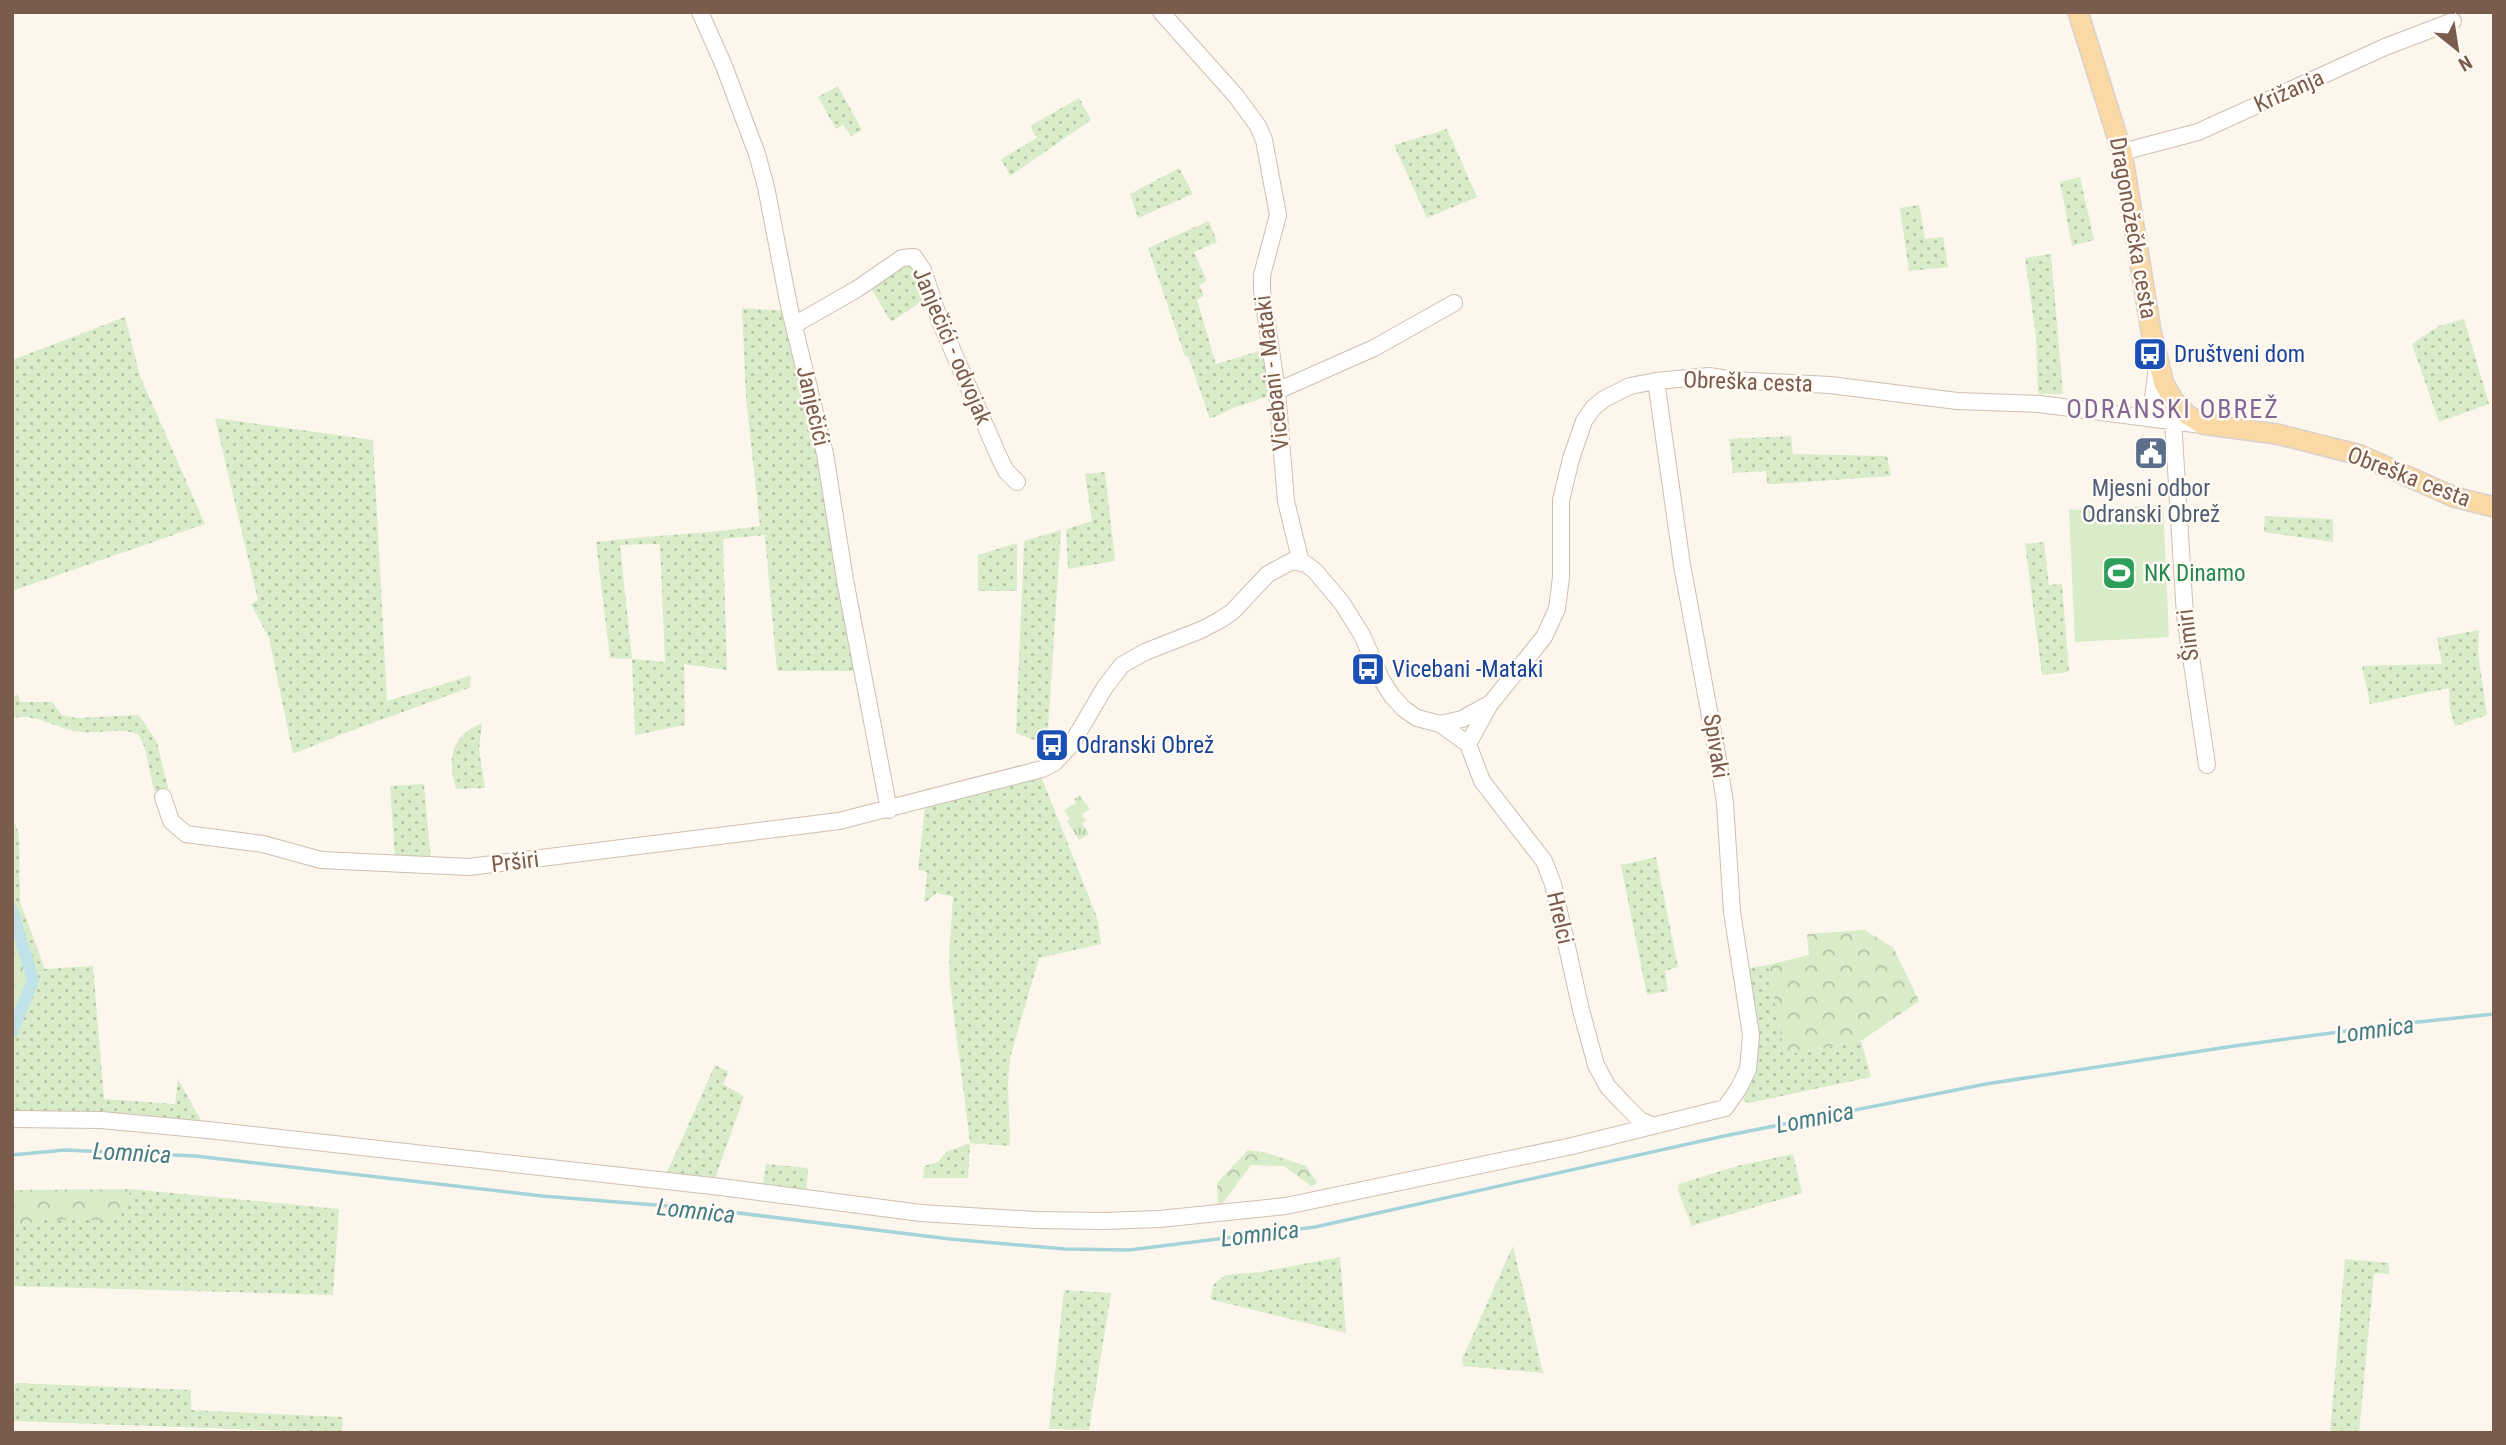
<svg xmlns="http://www.w3.org/2000/svg" width="2506" height="1445" viewBox="0 0 2506 1445" font-family="'Roboto Condensed',sans-serif">
<defs>
<pattern id="grass-dots" width="8" height="8" patternUnits="userSpaceOnUse" patternTransform="scale(1.75)"><rect width="8" height="8" fill="#d8ecc9"/><path d="M2 2h.1M6 6h.1" fill="none" stroke="#b4c2a5" stroke-width="1.8" stroke-linecap="round"/></pattern>
<pattern id="forest-crowns" width="20" height="18" patternUnits="userSpaceOnUse" patternTransform="scale(1.75)"><rect width="20" height="18" fill="#d8ecc9"/><path d="M2 6a3 3 0 1 1 6 0M12 15a3 3 0 1 1 6 0" fill="none" stroke="#b4c2a5"/></pattern>
<pattern id="park-tufts" width="24" height="20" patternUnits="userSpaceOnUse" patternTransform="scale(1.75)"><rect width="24" height="20" fill="#d8ecc9"/><path d="M3 7l-1-3M5 7V3M7 7l1-3M15 17l-1-3M17 17v-4M19 17l1-3" fill="none" stroke="#b4c2a5"/></pattern>
</defs>
<rect width="100%" height="100%" fill="#fdf6ec"/>
<path fill="url(#grass-dots)" fill-rule="evenodd" d="M838,86L862,130L851,136L843,125L836,129L818,97Z
M1079,98L1091,120L1010,176L1001,159L1037,138L1030,126Z
M1447,129L1477,197L1427,218L1394,145Z
M1179,168L1193,194L1138,218L1130,194Z
M2080,177L2094,240L2072,246L2060,182Z
M1919,205L1925,239L1943,237L1948,267L1909,271L1900,208Z
M1209,221L1217,242L1194,252L1207,281L1199,285L1204,296L1197,300L1216,364L1266,349L1272,395L1233,408L1210,419L1188,356H1185L1148,248Z
M2051,254L2063,394H2038L2036,337L2025,258Z
M911,260L928,297L891,322L869,285Z
M742,308L786,311L813,413L859,671H777L765,535L723,539L727,670L684,664L685,725L635,735L632,659L610,658L596,542C651,535 706,534 760,526L746,397ZM660,544L665,662L632,659L620,545Z
M125,317L140,376L205,524L12,591V360Z
M2464,319L2489,404L2439,422L2412,344L2439,326Z
M215,418L373,440L387,701L470,676L471,687L337,736L293,754L269,638L251,604L258,600Z
M1791,436L1793,454L1887,456L1891,476L1776,484H1767L1766,471L1733,473L1729,439Z
M1105,472L1115,561L1068,569L1066,529L1092,521L1085,474Z
M2265,516L2333,519V542L2264,532Z
M1061,530L1047,745L1016,733L1024,541Z
M2044,542L2049,585L2062,584L2069,672L2042,675L2025,544Z
M1017,543V591H978V555Z
M2479,630L2478,653L2487,715L2455,726L2450,711L2449,688L2370,704L2362,666L2442,664L2437,638Z
M18,694L20,702H52L62,715L76,718L139,715L157,742L168,788L154,791L145,748L138,734C119,727 102,734 82,732C57,730 38,713 12,718V697Z
M482,723L479,749L485,788L456,789C447,758 451,736 482,723Z
M1041,776L1098,920L1101,944L1039,958L1010,1058L1008,1083L1010,1146L970,1143L968,1178H923L924,1166L938,1162L946,1152L970,1143L950,984L949,957L953,897L937,893L924,903L927,872L918,870L925,806Z
M424,784L431,861L395,859L390,786Z
M12,817L19,834L20,902L45,969L93,966L104,1099L175,1104L178,1079L203,1124L12,1112V1010L31,979L26,943L12,914Z
M1656,857L1678,967L1665,971L1668,991L1647,995L1621,865Z
M1768,965L1785,1055L1861,1041L1871,1077L1749,1103L1743,1101L1757,1063V1042L1743,969Z
M715,1065L729,1072L723,1084L744,1096L714,1182L665,1177Z
M1793,1154L1802,1193L1692,1226L1678,1191L1679,1184L1737,1166Z
M766,1164L808,1168L806,1194L762,1189Z
M131,1189L339,1209L333,1295L12,1286V1227L45,1220H119Z
M1513,1246L1543,1373L1463,1366L1462,1359Z
M1340,1257L1346,1333L1210,1299L1214,1284L1226,1275L1260,1272Z
M2345,1259L2389,1263V1274L2374,1273L2359,1433H2330Z
M1064,1290L1111,1293L1089,1430L1049,1429Z
M15,1383L191,1390V1410L343,1417L342,1433L12,1421Z"/>
<path fill="url(#forest-crowns)" d="M12,914L26,943L31,980L12,1010Z
M1864,930L1893,947L1919,1001L1861,1041L1785,1055L1768,965L1809,955L1807,934Z
M1248,1150L1264,1152L1306,1166L1317,1182L1312,1187L1284,1166L1251,1165L1218,1210L1217,1183Z
M131,1189L119,1220H45L12,1227V1190Z"/>
<path fill="url(#park-tufts)" d="M1080,796L1090,809L1082,814L1086,821L1082,823L1089,834L1079,840L1067,821L1070,819L1064,810L1076,803L1074,799Z"/>
<path fill="#d8ecc9" d="M2163,505L2169,637L2075,642L2069,510Z"/>
<g fill="none" stroke-linecap="round" stroke-linejoin="round">
<path stroke="#a5d3da" stroke-width="3.5" d="M12,1155L65,1150L195,1156L542,1196L706,1209L950,1239L1065,1249L1129,1250L1315,1227L1724,1136L1986,1084L2234,1046L2399,1024L2494,1014"/>
<path stroke="#bfe3e8" stroke-width="12" d="M12,910L33,980L12,1032"/>
<g stroke="#d1beb0" stroke-width="18">
<path id="minor" d="M700,12L724,66L757,154L766,187L789,306L825,454L845,580L889,810
M1161,12L1236,96L1258,126L1264,140L1278,215L1262,275V290L1277,391L1286,501L1301,563
M2122,152L2198,132L2385,47L2453,21
M794,325L857,289L902,258L914,257L923,270L941,324L999,457L1006,471L1017,482
M1277,391L1374,348L1454,303
M2151,417L2157,365
M2173,420L2185,616L2207,765
M1440,724L1468,744L1482,781L1544,861L1553,884L1581,1010L1596,1065L1608,1087L1624,1104L1640,1120L1651,1125
M1468,744L1489,706
M163,797L171,821L186,834L263,844L321,860L469,867L839,821L1042,769L1054,763L1071,745L1105,687L1122,665L1145,652L1201,630L1220,620L1232,612L1268,574L1292,561L1306,564L1315,571L1342,603L1362,635L1381,679L1392,696L1404,709L1417,718L1440,724L1462,719L1491,703L1544,637L1557,609L1561,577V500L1571,459L1584,421L1593,408L1604,399L1630,386L1656,381L1709,376L1734,380L1830,385L1957,401L2039,404L2202,425
M12,1119L101,1120L208,1130L721,1187L921,1213L1036,1220L1103,1221L1159,1219L1286,1206L1572,1146L1725,1108L1739,1088L1748,1069L1751,1035L1732,912L1725,803L1719,765L1682,565L1656,381"/>
</g>
<g stroke="#dad1cd" stroke-width="22">
<path id="major" d="M2078,12L2122,152L2151,331L2164,384L2174,401L2186,414L2202,424L2277,434L2360,455L2454,497L2494,507"/>
</g>
<use href="#minor" stroke="#fff" stroke-width="16"/>
<use href="#major" stroke="#fbd9a5" stroke-width="19"/>
</g>
<defs>
<g id="bus-square" transform="scale(1.75)"><rect x="-9" y="-9" width="18" height="18" rx="4" fill="#1a4fb4" stroke="#fffaf3"/><path d="M-5-6H5V4H4V6H2V4H-2V6H-4V4H-5ZM-3.5-4V0h7V-4ZM-3.5 1.2v1.5H-2V1.2ZM2 1.2v1.5H3.5V1.2Z" fill="#fff"/></g>
<g id="civic-square" transform="scale(1.75)"><rect x="-9" y="-9" width="18" height="18" rx="4" fill="#5c6f8a" stroke="#fffaf3"/><path d="M-.6-6.5H3V-4.5H.6V-3L4-1V1h2V6H-6V1h2V-1L-.6-3ZM-1.2 2.5V6h2.4V2.5Z" fill="#fff"/></g>
<g id="stadium-square" transform="scale(1.75)"><rect x="-9" y="-9" width="18" height="18" rx="4" fill="#2e9e5b" stroke="#fffaf3"/><path d="M0-5a6.5 5 0 1 0 0 10a6.5 5 0 1 0 0-10ZM-3.5-1.8h7v3.6h-7Z" fill="#fff"/></g>
</defs>
<g fill-rule="evenodd">
<use href="#bus-square" x="2150" y="354"/>
<use href="#civic-square" x="2151" y="453"/>
<use href="#stadium-square" x="2119" y="573"/>
<use href="#bus-square" x="1368" y="669"/>
<use href="#bus-square" x="1052" y="745"/>
</g>
<g text-anchor="middle" dominant-baseline="central" stroke-width="5" stroke-linejoin="round" paint-order="stroke">
<g font-size="23" fill="#7a5c4d" stroke="#fffaf3">
<text transform="translate(2289 91) rotate(-24)">Križanja</text>
<text transform="translate(2133 228) rotate(80)">Dragonožečka cesta</text>
<text transform="translate(952 346) rotate(67)">Janječići - odvojak</text>
<text transform="translate(1272 373) rotate(-97)">Vicebani - Mataki</text>
<text transform="translate(1748 382) rotate(2)">Obreška cesta</text>
<text transform="translate(813 406) rotate(77)">Janječići</text>
<text transform="translate(2409 477) rotate(21)">Obreška cesta</text>
<text transform="translate(2188 635) rotate(-97)">Šimiri</text>
<text transform="translate(1716 746) rotate(81)">Spivaki</text>
<text transform="translate(515 862) rotate(-7)">Prširi</text>
<text transform="translate(1560 918) rotate(77)">Hrelci</text>
</g>
<g font-size="23" fill="#164399" stroke="#fffaf3" text-anchor="start">
<text x="2174" y="354">Društveni dom</text>
<text x="1392" y="669">Vicebani -Mataki</text>
<text x="1076" y="745">Odranski Obrež</text>
</g>
<g font-size="23" fill="#4e5e75" stroke="#fffaf3">
<text x="2151" y="488">Mjesni odbor<tspan x="2151" dy="26">Odranski Obrež</tspan></text>
</g>
<g font-size="23" fill="#27864d" stroke="#fffaf3" text-anchor="start">
<text x="2144" y="573">NK Dinamo</text>
</g>
<g font-size="24" font-style="italic" fill="#437c86" stroke="#fffaf3">
<text transform="translate(2375 1030) rotate(-8)">Lomnica</text>
<text transform="translate(1815 1118) rotate(-11)">Lomnica</text>
<text transform="translate(132 1153) rotate(3)">Lomnica</text>
<text transform="translate(696 1211) rotate(6)">Lomnica</text>
<text transform="translate(1260 1234) rotate(-7)">Lomnica</text>
</g>
<g font-size="26" letter-spacing="2" fill="#846695" stroke="#fffaf3">
<text x="2173" y="409">ODRANSKI OBREŽ</text>
</g>
</g>
<rect width="2506" height="1445" fill="none" stroke="#7a5c4d" stroke-width="28"/>
<g transform="translate(2457 49) rotate(150)" stroke="#fffaf3" stroke-width="5" paint-order="stroke">
<path d="M0-5L12 26L0 18L-12 26Z" fill="#7a5c4d"/>
<text y="-10" font-size="19" font-weight="bold" text-anchor="middle" fill="#7a5c4d">N</text>
</g>
</svg>
